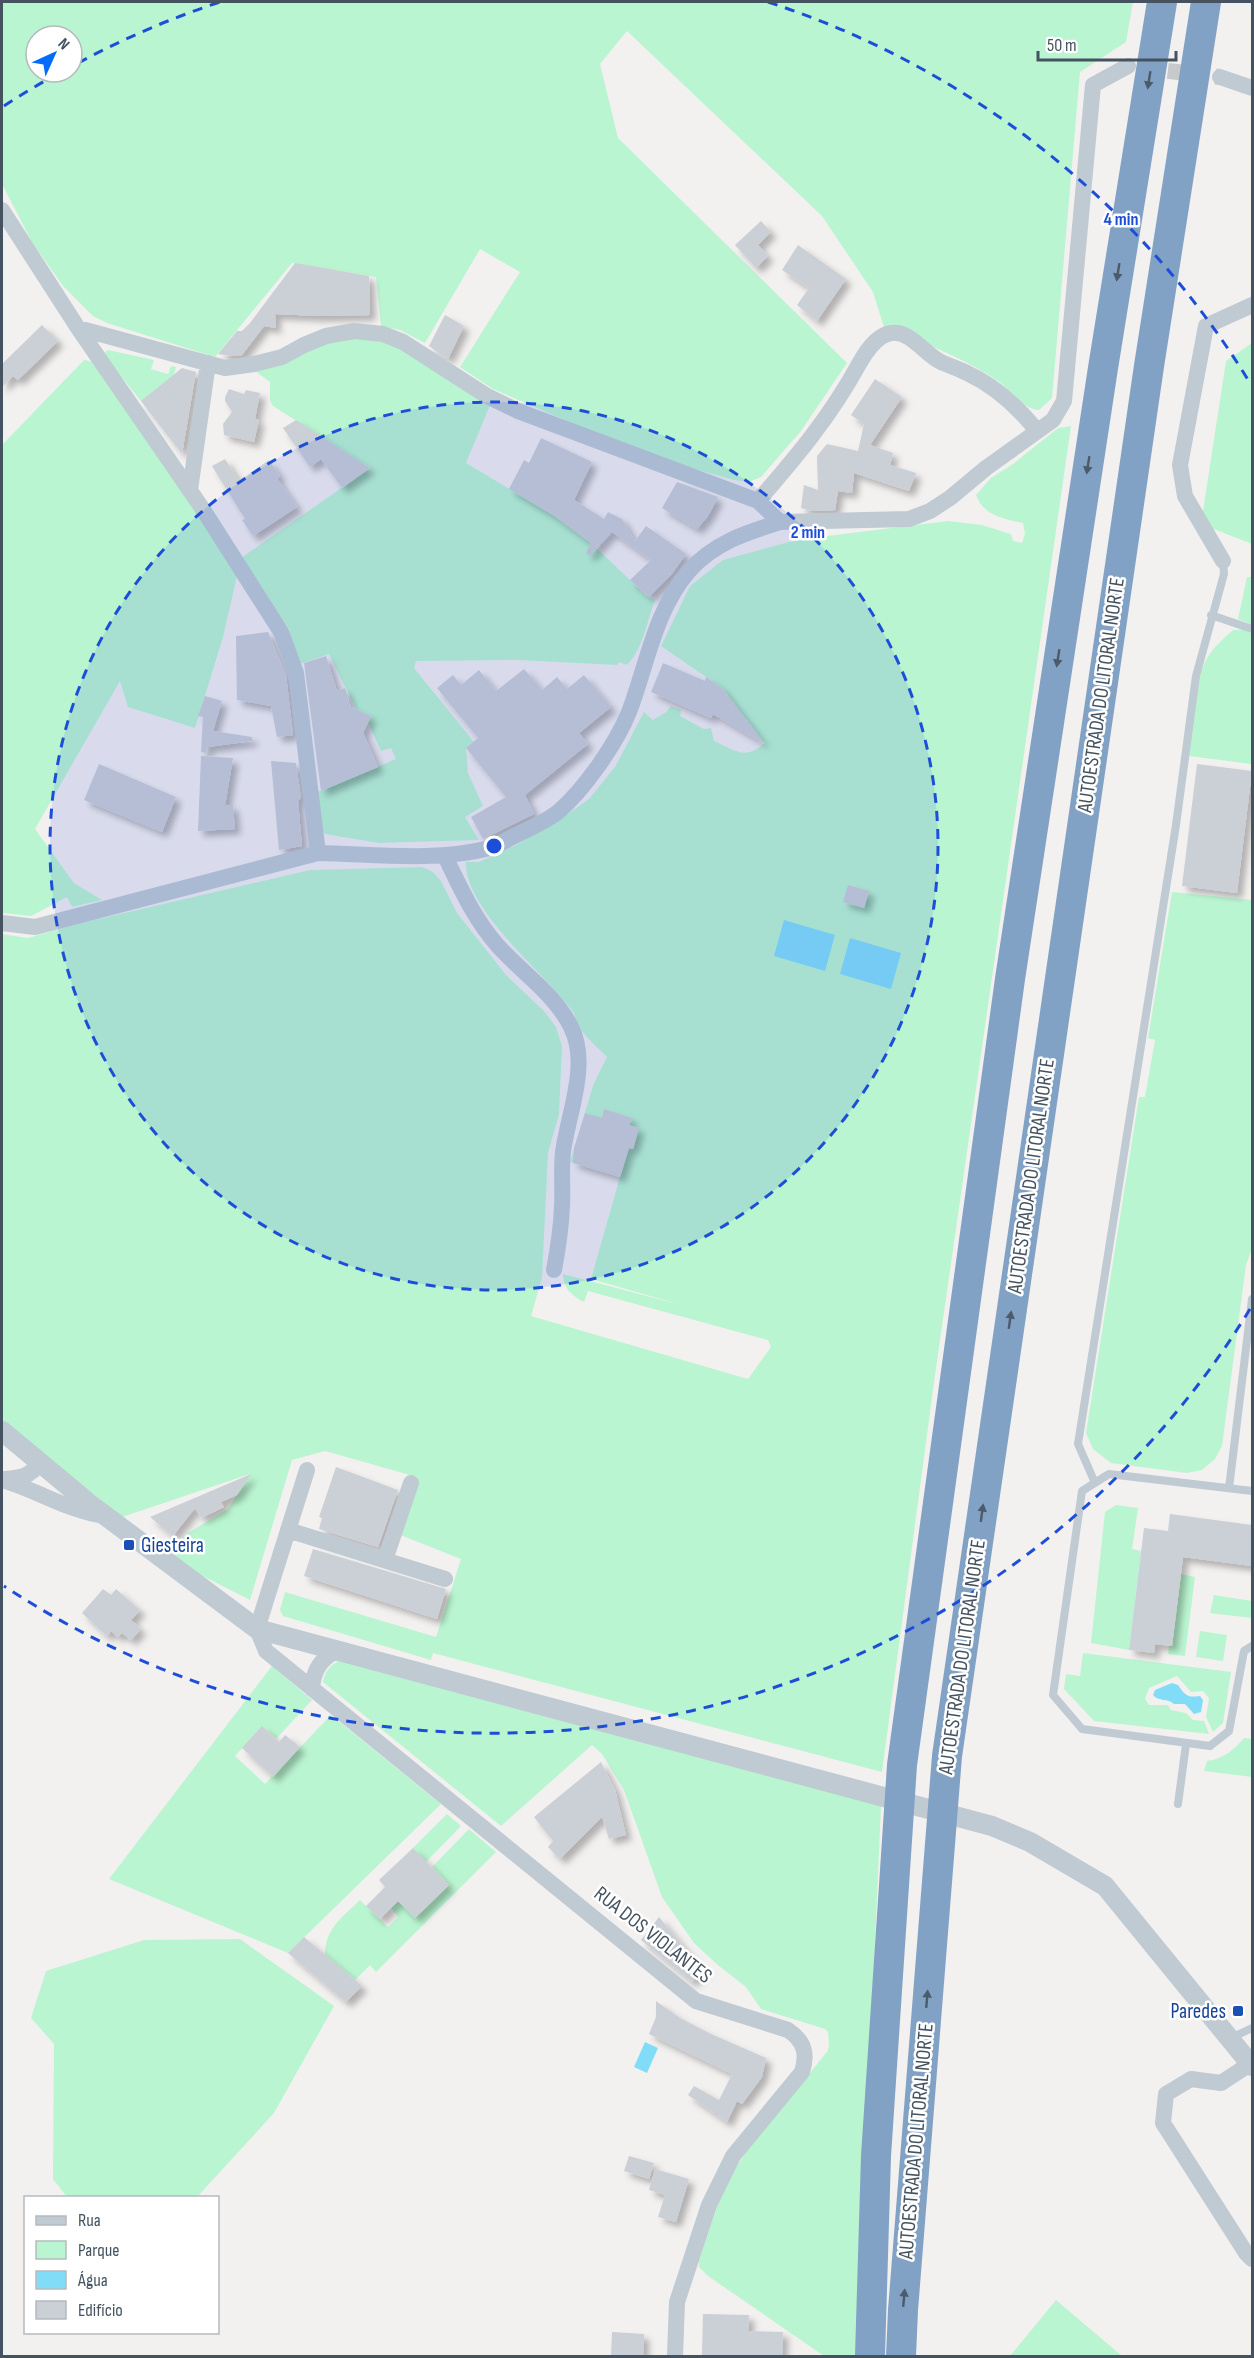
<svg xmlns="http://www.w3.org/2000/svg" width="1254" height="2358" viewBox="0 0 1254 2358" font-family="'Sofia Sans Condensed',sans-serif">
<defs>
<filter id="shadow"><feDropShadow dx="5.5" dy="5.5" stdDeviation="3" flood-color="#0004"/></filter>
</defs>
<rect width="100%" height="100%" fill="#f3f0f0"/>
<path fill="#baf5d1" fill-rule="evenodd" d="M2,2H1133L1126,42L1080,72L1052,398L1039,410C1023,409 1011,390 998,381C964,358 922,342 884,327L873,292L822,216L627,31L600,64L618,138L847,363L801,431L761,477L749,482L734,480L651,457L493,389L460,367L520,272L480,249L425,343L400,330L381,326L376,277L292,263L215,357L107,323L93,316L63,286L32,242L2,184ZM36,36H72V72H36Z
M365,337L400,347L491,403L466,463L560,519L591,543L648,597L655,600C647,621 643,649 627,665L619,662L617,665L517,660L416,661L414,668L474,742L466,748L468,773L483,806L465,817L479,840L379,843L325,834L318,825V792L396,759L391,748L381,751L368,722L371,716L356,709L329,654L297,665L289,629L241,558L370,468L273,406L270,400V382L255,371L329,340Z
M1252,343V544L1201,524L1226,361Z
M108,350L154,360L151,369L168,374L171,366L176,367L168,398L141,401L107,359L105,352Z
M84,360L94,362L182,490L237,576L223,637L195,728L128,707L120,681L35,829L74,883L102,900L72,907L67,897L31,916L2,913V445Z
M1071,426L935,1375L882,1772L433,1653L431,1660L283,1616L280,1610L285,1592L436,1637L461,1559L398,1534L417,1477L325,1451L292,1460L250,1600L193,1571L168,1553L188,1533L228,1509L250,1474L122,1517L2,1420V934L28,938L77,924L310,870L422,867L433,872L441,881L457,913L506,975L544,1011L556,1027L562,1046L559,1114L548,1153L542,1278L531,1316L748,1379L771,1347L768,1340L588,1291L584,1302C572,1296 563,1288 563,1274L685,1306L591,1279L620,1177L570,1162L594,1083L607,1057C598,1048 589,1040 581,1030C577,1025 576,1019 574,1013C570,1007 564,1001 559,995C533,964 464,905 466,862H479L516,845L572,811L589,799L615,767L644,712L653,720L666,712L671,706L681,710L680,716L704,729L711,728L714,741C735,750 745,761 764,743L722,688L661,646L690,586L723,560L789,542L827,536L948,521L982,525L1011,534L1013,541L1022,543L1025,534L1023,523C1003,519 983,515 976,495L991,478L1013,464L1058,428Z
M1247,577H1252V625L1238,619Z
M1233,630H1245L1252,634V764H1251L1189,756C1193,726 1192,689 1205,662C1211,649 1223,639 1233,630Z
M1172,892L1252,900V1248L1246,1265L1222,1446L1215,1459L1202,1470L1187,1473L1111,1463L1093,1449L1086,1433L1139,1097H1145L1155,1040L1148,1038Z
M1116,1505L1138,1508L1132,1549L1141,1551L1129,1650L1091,1643L1105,1512Z
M1181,1574L1195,1577L1185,1656L1168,1654L1169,1646H1172Z
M1214,1595L1252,1601V1618L1210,1613Z
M1200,1631L1227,1635L1223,1661L1196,1657Z
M1083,1653L1231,1672L1223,1723L1213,1732L1206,1717L1209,1698L1203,1691L1191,1692L1177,1676L1149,1688L1145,1699L1149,1705H1168L1171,1710L1186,1713L1193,1720L1204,1721L1209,1734L1094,1721L1064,1689L1066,1674L1080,1676Z
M338,1661L881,1806L857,2356H824L708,2276L699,2267V2261L718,2203L736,2167L752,2144L827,2052L829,2047L828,2032L825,2029L761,2009L746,1987L719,1966L694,1943L662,1897L624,1790L602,1754L592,1745L501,1826L323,1682C325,1671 329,1667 338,1661Z
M272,1666L312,1700L276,1739L262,1727L235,1756L265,1784L331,1715L441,1804L288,1953L109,1879Z
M1244,1738L1252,1739V1777L1204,1771L1207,1761C1223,1759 1234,1750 1244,1738Z
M447,1814L461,1826L426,1862L413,1848Z
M469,1829L496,1852L376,1972L370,1965L355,1980L325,1955C325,1928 343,1917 360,1900L388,1927L398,1917L391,1908L398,1901L415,1918L449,1885L432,1867Z
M240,1939L334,2006L274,2113L197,2197H67L53,2179L54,2044L31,2018L46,1971L144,1940Z
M1056,2300L1122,2356H1010Z"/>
<path fill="#81ddf7" d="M784,920L835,935L825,971L774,956Z
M850,938L901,953L891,989L840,974Z
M1172,1683L1178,1685C1185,1695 1187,1698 1200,1696L1203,1700L1201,1712L1194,1714L1185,1704H1174C1168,1698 1159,1702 1153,1695L1155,1690Z
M645,2042L658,2048L647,2073L634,2067Z"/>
<path fill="#cbcfd6" filter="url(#shadow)" d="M761,221L771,232L758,245L768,256L756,268L735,245Z
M798,245L846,279L817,321L797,305L809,288L782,270Z
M295,263L369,276L370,315L320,316L275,314L276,328L264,326L242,355L232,356L218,354L237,331H242L250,323Z
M445,315L464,326L448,359L429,346Z
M42,325L58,341L18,380L13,376L2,387V364Z
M182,368L196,372L182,454L141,401Z
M875,379L902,397L870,445L893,453L890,465L916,473L909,491L854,473L852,493L838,491L835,510L812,511L801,508L804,485L818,490L817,456L827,444L858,451L864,424L851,415Z
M229,389L244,394L246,390L260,393L255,419L259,420L254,442L224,435L223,424L232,412L225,401V397Z
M296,420L370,468L342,488L321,459L310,467L283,428Z
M541,438L592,462L574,500L604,519L608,512L622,519L635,541L646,526L686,554L671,575L649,597L630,580L651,560L612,532L590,556L586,553L591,543L553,515L509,489L524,460L529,463Z
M225,459L239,481L269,460L280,476L277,478L297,507L253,536L242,520L245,519L212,466Z
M677,482L718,497L708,516L697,529L662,508Z
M268,632L286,675L293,735L277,737L271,706L237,700L236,636Z
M326,656L337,691L345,688L351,707L371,716L363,733L378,767L321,791L304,663Z
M663,663L705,681L706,677L722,688L765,744L713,714L711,718L651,692Z
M524,669L542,690L557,677L567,689L584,675L611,707L579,733L588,744L525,795L534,814L483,839L471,817L506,797L466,748L478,738L437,688L453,675L461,685L479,670L496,691Z
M205,696L222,701L213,731L252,737V741L208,747L206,753L201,752L203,717L198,716Z
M201,756L233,758L225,806L233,805L235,829L198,831Z
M271,761L296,763L301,798L298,801L302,846L279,850Z
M99,764L176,797L162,832L84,800Z
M1197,764L1252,771L1237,893L1182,886Z
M848,885L869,891L864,908L843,902Z
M604,1109L632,1118L629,1125L639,1128L633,1149L629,1148L620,1177L573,1163L574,1148L585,1113L602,1118Z
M336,1467L398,1490L378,1547L319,1529L322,1518L319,1517Z
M251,1474L237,1495L221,1502L224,1507L201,1518L195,1508L173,1536L150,1517Z
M1170,1514L1252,1525V1566L1183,1557L1172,1646L1155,1644L1154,1653L1129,1650L1144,1528L1168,1531Z
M313,1549L446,1589L437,1619L304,1576Z
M103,1589L111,1595L116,1589L140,1610L131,1620L141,1629L131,1640L122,1633L118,1637L111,1631L107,1636L82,1613Z
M262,1726L279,1742L285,1735L300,1747L273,1777L242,1748Z
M601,1762L615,1790L626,1835L609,1839L602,1817L560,1859L548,1847L553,1841L534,1817Z
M413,1848L449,1885L415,1918L398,1901L380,1919L366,1906L385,1887L379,1880Z
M659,1917L702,1969L692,1982L641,1940Z
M304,1937L362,1986L346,2002L288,1953Z
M656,2001L680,2018L711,2034L766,2058L762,2077L742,2104L737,2101L727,2122L688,2095L694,2086L719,2100L732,2074L649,2034L656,2017Z
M629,2156L654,2163L649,2179L624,2171Z
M655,2169L689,2179L676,2222L658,2217L665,2195L649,2190Z
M703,2314L749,2315L748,2331L783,2332L782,2356H702Z
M612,2332L644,2334L643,2356H611Z"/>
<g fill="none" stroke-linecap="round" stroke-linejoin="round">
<path stroke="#c8c9cc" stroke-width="16" stroke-dasharray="16 8" stroke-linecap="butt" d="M1144,68L1220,77"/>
<path stroke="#bfcad3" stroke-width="8" d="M1211,615L1252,629
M1095,1483L1078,1444L1176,825L1196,676L1224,574L1223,561
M1229,1488L1252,1299
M1252,1491L1109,1474L1082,1491L1053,1695L1082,1729L1210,1746L1229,1731L1244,1651L1252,1646
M1178,1804L1186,1744
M1231,2038L1252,2028"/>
<path stroke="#bfcad3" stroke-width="16" d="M1220,77L1252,88
M2,210L78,328L202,508L281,632L296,673L318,853C374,854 435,862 490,848C498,846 507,840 514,836C529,829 545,822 558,812C584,790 616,744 629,712C647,665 655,610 689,571C714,543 745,533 780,522L758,501L518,411L487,396L403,342L383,334L354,331L326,336L304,345L282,357L254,364L225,368L78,328
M190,490L208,363
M758,501C797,456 830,417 859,364C865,353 877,335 891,333C911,330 925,355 941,362C950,366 959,369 967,373C995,386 1018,407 1037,431
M780,522L909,519L930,511L950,498L986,468L1053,420L1064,401L1093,85L1128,66
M1223,561L1185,496L1180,465L1206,326L1252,305
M445,856C460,887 474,919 498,946C521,972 555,994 571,1027C590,1064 568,1114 563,1152C561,1170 563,1189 562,1207C561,1228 558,1249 554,1270
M2,923L35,927L318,853
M307,1470L257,1629L266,1651L696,2001L788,2030C804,2041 808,2053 802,2072L733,2156L709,2205L677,2302L675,2356
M5,1479C22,1478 30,1476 40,1463
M2,1480C37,1490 68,1511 105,1516
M288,1530L445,1579
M385,1560L411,1483
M312,1689C313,1671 321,1658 337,1651
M1250,2064L1221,2083L1191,2079L1166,2094L1163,2123L1246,2253L1252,2259"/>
<path stroke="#bfcad3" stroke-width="20" d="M2,1431L91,1505L257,1629L992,1826L1030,1842L1105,1886L1252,2066"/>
<path stroke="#82a2c5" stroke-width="30" d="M870,2356L876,2156L902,1765L1010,979L1103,368L1162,2
M901,2356L903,2310L947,1756L1149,366L1206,2"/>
</g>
<defs><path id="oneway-solid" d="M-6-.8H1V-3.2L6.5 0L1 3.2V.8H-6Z" transform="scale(1.5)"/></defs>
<g fill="#4b5b6a">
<use href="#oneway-solid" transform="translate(1149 80) rotate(99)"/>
<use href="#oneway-solid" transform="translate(1118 272) rotate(99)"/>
<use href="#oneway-solid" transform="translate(1088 465) rotate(99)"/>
<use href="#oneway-solid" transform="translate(1058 658) rotate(99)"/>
<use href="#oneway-solid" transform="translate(1010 1320) rotate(-82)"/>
<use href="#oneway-solid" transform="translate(982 1513) rotate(-82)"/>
<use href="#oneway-solid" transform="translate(927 1999) rotate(-85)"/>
<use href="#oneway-solid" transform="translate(904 2298) rotate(-85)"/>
</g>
<circle cx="494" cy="846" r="444" fill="#1d4ed8" fill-opacity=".12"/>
<g fill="none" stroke="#1d4ed8" stroke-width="3" stroke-dasharray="10 8">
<circle cx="494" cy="846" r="444"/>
<path d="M1250 1309A887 887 0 0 1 4 1586M4 106A887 887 0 0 1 57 74M78 63A887 887 0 0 1 220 2M768 2A887 887 0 0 1 1250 383"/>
</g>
<g fill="#1a4fb4" stroke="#fff" stroke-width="2">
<rect x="123" y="1539" width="12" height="12" rx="3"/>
<rect x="1232" y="2005" width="12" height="12" rx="3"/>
</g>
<g text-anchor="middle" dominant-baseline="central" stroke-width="5" stroke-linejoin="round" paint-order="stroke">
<g font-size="21" fill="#455360" stroke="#fff">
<text transform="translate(1101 695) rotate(-82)">AUTOESTRADA DO LITORAL NORTE</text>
<text transform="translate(1031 1176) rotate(-82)">AUTOESTRADA DO LITORAL NORTE</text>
<text transform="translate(962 1657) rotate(-82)">AUTOESTRADA DO LITORAL NORTE</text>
<text transform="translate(653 1935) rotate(38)">RUA DOS VIOLANTES</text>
<text transform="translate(916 2141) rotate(-85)">AUTOESTRADA DO LITORAL NORTE</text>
</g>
<g font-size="21" fill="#164399" stroke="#fff" text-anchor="start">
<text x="141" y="1545">Giesteira</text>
<text x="1226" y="2011" text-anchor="end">Paredes</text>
</g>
</g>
<circle cx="494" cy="846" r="9" fill="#1d4ed8" stroke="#fff" stroke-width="3"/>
<g font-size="18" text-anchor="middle" font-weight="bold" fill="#1d4ed8" stroke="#fff" stroke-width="5" stroke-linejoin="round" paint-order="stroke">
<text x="1121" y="225">4 min</text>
<text x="808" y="538">2 min</text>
</g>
<rect width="1254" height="2358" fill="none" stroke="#455360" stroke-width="6"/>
<rect x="24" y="2196" width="195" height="138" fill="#ffffff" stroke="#b5babf" stroke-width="1.5"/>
<rect x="36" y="2216" width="30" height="9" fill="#bfcad3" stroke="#b5babf" stroke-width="1.5"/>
<text x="78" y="2226" font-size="18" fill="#455360">Rua</text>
<rect x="36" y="2241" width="30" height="18" fill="#baf5d1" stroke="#b5babf" stroke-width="1.5"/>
<text x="78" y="2256" font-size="18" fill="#455360">Parque</text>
<rect x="36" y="2271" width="30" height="18" fill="#81ddf7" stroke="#b5babf" stroke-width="1.5"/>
<text x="78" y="2286" font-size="18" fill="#455360">Água</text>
<rect x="36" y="2301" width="30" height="18" fill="#cbcfd6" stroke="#b5babf" stroke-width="1.5"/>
<text x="78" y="2316" font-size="18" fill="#455360">Edifício</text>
<g transform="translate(54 54) rotate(45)"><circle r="28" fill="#ffffff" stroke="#b5babf" stroke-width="1.5"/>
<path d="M0-4.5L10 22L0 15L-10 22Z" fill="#036cfa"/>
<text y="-9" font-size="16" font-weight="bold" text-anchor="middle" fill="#455360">N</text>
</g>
<path d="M1038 51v9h138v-9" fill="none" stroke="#455360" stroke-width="3"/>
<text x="1047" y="51" font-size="18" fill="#455360" stroke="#ffffff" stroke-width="4.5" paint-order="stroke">50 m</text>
</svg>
